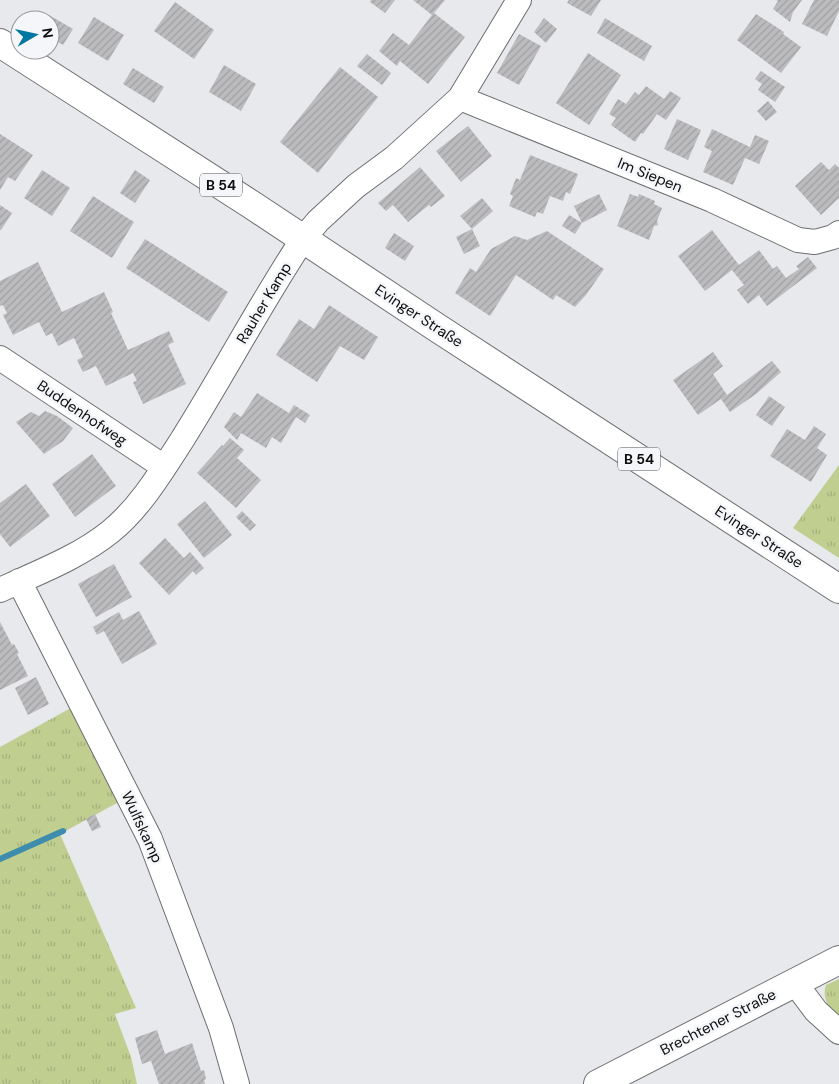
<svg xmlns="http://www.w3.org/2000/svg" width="839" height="1084" viewBox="0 0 839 1084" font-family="'DM Sans',sans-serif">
<defs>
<pattern id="grass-tufts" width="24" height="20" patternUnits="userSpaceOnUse" patternTransform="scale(1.25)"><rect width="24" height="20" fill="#c0ce90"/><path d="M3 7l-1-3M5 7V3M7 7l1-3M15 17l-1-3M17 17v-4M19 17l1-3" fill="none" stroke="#a4b07b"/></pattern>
<pattern id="building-hatch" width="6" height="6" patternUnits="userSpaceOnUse" patternTransform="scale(1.25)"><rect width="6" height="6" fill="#bcbbbe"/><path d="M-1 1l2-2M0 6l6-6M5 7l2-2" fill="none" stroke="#a0a0a2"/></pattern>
</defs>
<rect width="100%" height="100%" fill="#e8e9ec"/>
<path fill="url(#grass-tufts)" d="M839,465V558L793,528Z
M80,703L128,797L60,834L136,1008L115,1014L131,1057L137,1084H0V747Z
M839,979V1023C831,1011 821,999 826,985Z"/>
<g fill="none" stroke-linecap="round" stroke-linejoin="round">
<path stroke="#3e8dac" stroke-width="6" d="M0,859L63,831"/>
</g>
<path fill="url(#building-hatch)" d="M371,0H395L385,13L370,2Z
M413,0H445L434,13L465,37L428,84L400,61L397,66L379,51L393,33L409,45L432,15Z
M569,0H601L591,16L567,3Z
M776,0H802L793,12L790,22L773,9L778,1Z
M814,0H839V11L827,36L802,24Z
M175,2L214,30L194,59L154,31Z
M756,14L784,32L783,34L801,47L781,73L737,40Z
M49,15L73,29L63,45L50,37V20H46Z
M94,17L124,35L108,61L78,43Z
M544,18L557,29L546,43L534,32Z
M605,18L652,46L644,61L597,33Z
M519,34L541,46L519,85L497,73Z
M588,53L621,75L589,125L556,103Z
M367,54L391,73L382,85L357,66Z
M224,65L256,84L241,111L209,92Z
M340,67L378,97L318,173L280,142Z
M133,68L164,87L154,103L123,84Z
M761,71L785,87L775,102L758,90L762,84L755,79Z
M646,86L664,99L670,91L681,98L666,120L657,114L643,134L641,133L635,142L611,125L616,118L609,114L618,99L626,104L635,92L639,95Z
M768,101L777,112L766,121L757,111Z
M677,119L701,130L688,160L664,149Z
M468,126L492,156L461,182L436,151Z
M712,129L750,147L755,135L769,141L759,164L745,158L733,185L703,172L712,151L704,147Z
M0,134L33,155L15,181L8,177L0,190Z
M530,155L578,174L570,194L566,192L563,201L550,196L543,214L537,212L535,217L509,206L513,196L510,194L516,178L520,180Z
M821,162L829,170L835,164L839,168V198L821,215L795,186Z
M420,167L445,196L431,207L429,205L408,222L393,205L386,211L378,203Z
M42,170L70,188L52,216L24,198Z
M135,170L150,180L135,203L120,193Z
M599,194L607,210L582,223L574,206Z
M630,194L638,197L639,194L655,201L654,204L662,208L657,221L658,225L654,226L649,240L617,226Z
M93,196L134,222L112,258L70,231Z
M482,198L493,211L472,229L480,246L464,254L456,237L472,229L460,216Z
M0,205L12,213L1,230H0Z
M569,215L582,223L575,234L562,226Z
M712,230L739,265L759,250L773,269L777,266L786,278L799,269L796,266L808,257L817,268L767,306L759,295L748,304L737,290L744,285L732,270L705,291L678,256Z
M547,231L604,269L586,295L575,307L556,295L553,300L516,275L490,316L455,293L470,268L476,272L491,249L515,236L527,240Z
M394,233L414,246L405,261L385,248Z
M145,239L228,292L209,322L126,268Z
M38,262L62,312L104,292L113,312L111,313L128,350L169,331L174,342L168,345L186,384L143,404L133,382L137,381L133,373L106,386L96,366L83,372L77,360L83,357L74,338L58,346L52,333L46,336L39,322L13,335L3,315L7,313L3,305L0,306V281Z
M329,305L378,337L364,360L340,346L317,382L276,355L299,319L314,329Z
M713,352L723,366L713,374L727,395L772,361L781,372L756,394L730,412L721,399L698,415L673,380Z
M257,393L289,413L294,405L310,415L305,423L296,417L281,443L272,437L266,448L241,433L237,440L224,427L234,412L241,417Z
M769,396L785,407L772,426L756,415Z
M45,411L57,416L73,428L63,441L44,454L16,422L31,412L39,416Z
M814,426L826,434L817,448L827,455L811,482L770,456L787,429L805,440Z
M230,438L244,450L237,458L261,480L236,508L197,473L222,445L223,446Z
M92,454L116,486L75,517L52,484Z
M26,484L50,516L10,547L0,534V503Z
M205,501L232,535L204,558L177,524Z
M242,511L256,525L250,531L236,517Z
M165,538L184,558L190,552L204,568L196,575L193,571L169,595L139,563Z
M114,564L132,597L96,617L78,584Z
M139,611L157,644L122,664L104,631L97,635L93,627L119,612L123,620Z
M0,622L12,645L14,644L19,653L17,654L28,676L0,690Z
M36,677L49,704L28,715L15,688Z
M95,814L101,827L92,831L86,819Z
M157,1030L165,1054L192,1043L201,1071L204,1070L206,1079L204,1080L205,1084H159L151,1061L142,1064L135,1038Z"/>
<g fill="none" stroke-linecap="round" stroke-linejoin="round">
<g stroke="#6d6e70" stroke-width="26">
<path id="street" d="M460,98L712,200L798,240L815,242L833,237L839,233
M0,358L164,467
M19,581L150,839L221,1028L237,1084
M0,590C37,573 79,557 110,532C140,508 162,471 182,440C224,373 260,304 303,239L318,221L356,186L394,158L460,98L519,0
M795,983L816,1011L839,1032"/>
</g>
<g stroke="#6d6e70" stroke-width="30">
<path id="secondary" d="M598,1084L839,960"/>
</g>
<g stroke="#6d6e70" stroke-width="30">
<path id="primary" d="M0,43L252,205L439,329L839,589"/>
</g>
<use href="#street" stroke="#fff" stroke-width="24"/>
<use href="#secondary" stroke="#fff" stroke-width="28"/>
<use href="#primary" stroke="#fff" stroke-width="28"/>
</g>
<g text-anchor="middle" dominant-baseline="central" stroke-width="5" stroke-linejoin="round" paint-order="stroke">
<g fill="#f5f6f9" stroke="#535454" stroke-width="1">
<rect x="200" y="173.5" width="42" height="23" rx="4"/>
<rect x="618" y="447.5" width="42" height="23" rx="4"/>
</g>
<g font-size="14" font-weight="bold" fill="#0d0e0e">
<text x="221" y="185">B 54</text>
<text x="639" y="459">B 54</text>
</g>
<g font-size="15" fill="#0d0e0e" stroke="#f5f6f9">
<text transform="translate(650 175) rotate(22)">Im Siepen</text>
<text transform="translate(264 303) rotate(-59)">Rauher Kamp</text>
<text transform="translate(419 316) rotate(33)">Evinger Straße</text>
<text transform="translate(82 413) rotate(34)">Buddenhofweg</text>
<text transform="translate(759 537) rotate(33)">Evinger Straße</text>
<text transform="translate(142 827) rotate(65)">Wulfskamp</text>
<text transform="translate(718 1022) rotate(-27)">Brechtener Straße</text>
</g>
</g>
<g transform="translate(35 35) rotate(81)"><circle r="24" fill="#f5f6f9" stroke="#98999b"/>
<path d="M0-4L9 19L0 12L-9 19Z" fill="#0077a0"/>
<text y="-8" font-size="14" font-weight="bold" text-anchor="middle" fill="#0d0e0e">N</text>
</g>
</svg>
